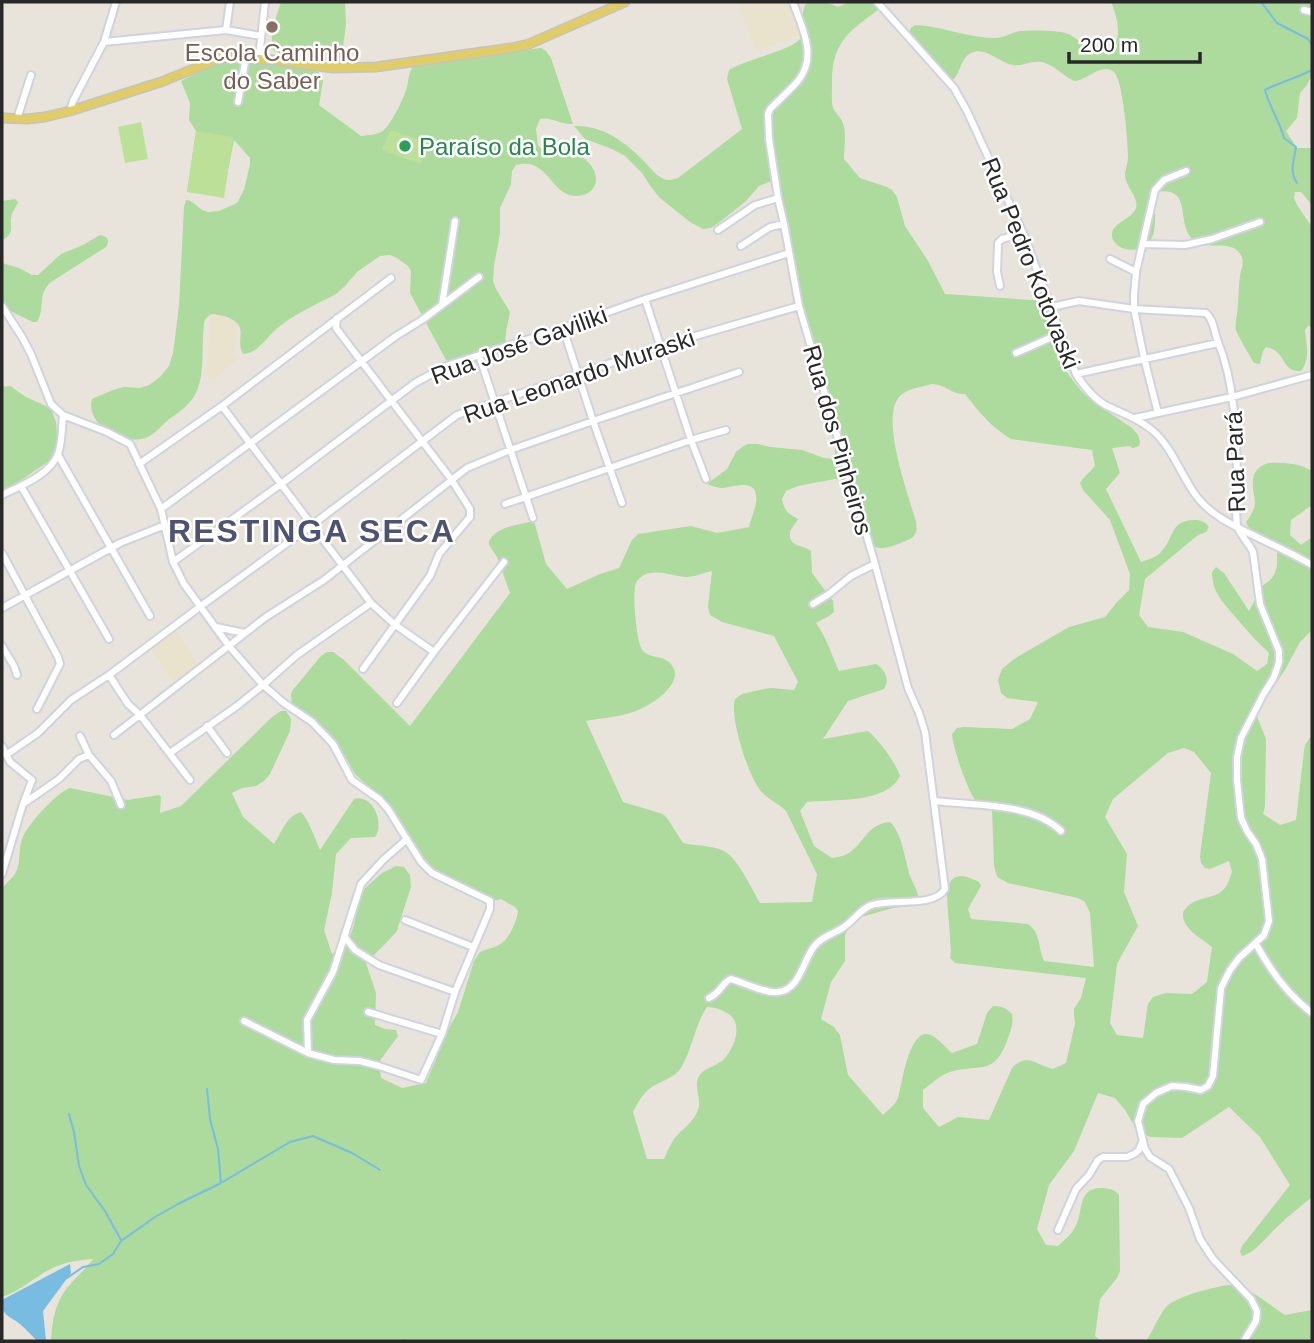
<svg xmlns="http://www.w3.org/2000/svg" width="1314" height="1343" viewBox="0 0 1314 1343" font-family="Helvetica,sans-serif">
<rect width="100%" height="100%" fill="#e9e4db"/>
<path fill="#e9e2cc" d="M737,2H789L801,35L756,51Z
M211,312L238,322L234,357L243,355L212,381L206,375Z
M176,630L198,664L173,682L150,649Z"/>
<path fill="#adda9d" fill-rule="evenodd" d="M281,2H345L346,25L341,61C323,59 284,61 271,48L273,27Z
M807,2H826L838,7L849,2H876L882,7C850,31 831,41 832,85C832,92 831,101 833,107C834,112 840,116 842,121C847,131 844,148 844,159L860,178L887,187L892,190L897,197L905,226L928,261L945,294L1046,301L1056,321L1057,352L1062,366L1082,392L1095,403L1132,428L1138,435L1140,442L1139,446L1133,448L1129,446L1112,448L1120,473L1106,489L1141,562C1147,560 1157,557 1161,552C1175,538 1169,520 1195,520C1202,520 1205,522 1209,527L1206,532L1198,535L1145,579L1139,615L1148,627L1183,632L1233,654L1257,671L1267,664L1269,653C1258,643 1248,632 1238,620C1225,604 1212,594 1212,572L1216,567L1224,573L1249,611C1254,603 1255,598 1259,591C1262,585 1267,583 1271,579C1279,570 1277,558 1277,546L1250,529L1246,523C1249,517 1255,510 1255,503C1255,498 1253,492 1253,487C1251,468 1264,461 1280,463C1292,463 1302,465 1312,471V505L1291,520L1290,535L1301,545L1312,537V630L1300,642L1286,668L1256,714L1266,739L1265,806L1263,814L1280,825L1296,820L1304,751L1305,745L1312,735V1197C1300,1207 1288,1216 1277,1227C1267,1236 1256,1252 1242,1256L1240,1251L1242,1246L1290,1185L1260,1137L1229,1107L1182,1138L1151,1137L1144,1135L1137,1130L1125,1110L1115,1098L1098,1093L1074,1151L1049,1185L1037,1229L1046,1245L1058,1246C1063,1241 1071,1235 1074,1229C1085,1213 1075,1186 1104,1188C1111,1189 1115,1190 1119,1195L1120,1271L1117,1278L1100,1299L1095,1336L1101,1341H51C52,1322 55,1303 67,1288C75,1278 86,1269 93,1259C76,1260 60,1263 45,1272C30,1281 18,1292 2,1297V889C6,883 13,878 16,872C21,862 18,850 22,839C27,825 56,793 70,788L128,800L159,795L161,797L160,813L181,806L272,717L281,711H286L291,719L290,731L270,774L264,781L256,786L242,788L232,793L243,817L274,844C282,832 286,816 301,812C309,820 315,839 320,850L354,799C373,793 385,824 375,837L351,838L336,854L332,893L324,930L332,954L346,948L354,925L360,895L363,890L382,873L396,866L404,867L410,875L411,887L399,924L397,931L388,941L366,963L376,993L375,1025L385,1029L396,1030L398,1036L379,1062L381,1078L402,1088L426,1083L450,1026L458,1012L474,961L480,952C485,949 491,949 497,946C509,941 516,923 518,911L515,907L501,899L493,901L434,872L388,804L355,774L336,740L320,724L292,703L291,695L292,691L321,656L327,652H333L344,660L410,726L510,593L497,557L489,545V541C497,526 518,525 534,521L546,564L567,589L600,574L619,568L632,540L638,534L691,526L717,533L749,527C751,517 758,505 756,495C754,479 733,487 723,488C717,488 712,486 707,484L727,469L736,452L742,447L748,444H758L771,447L802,450L824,458L833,459L835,453V446L801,310L779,178L759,186L745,202L721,221L711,228L703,229L690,222L660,198L651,187L642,173L625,156L612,149L585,139L574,126C601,125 623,140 642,159C648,165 654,174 662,178C667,181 672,180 678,178L742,129L727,79L729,70C744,60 792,50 800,39C807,27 798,14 807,2ZM932,384C945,384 952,395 965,394C978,411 992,428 1011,439L1092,450L1095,465C1091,472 1084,476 1080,483L1083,490L1110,520L1130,574L1129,590L1117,602L1105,617L1069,627L1014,659L1002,669L998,680L1001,693L1007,698L1038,702L1030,719L1012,729L964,727L957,728L952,734C953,748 968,793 977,802C982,806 987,808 992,810L994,865L997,877L1008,883L1078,898L1085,902L1090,913L1094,967L1044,961C1038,948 1041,933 1028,924L971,919L968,909L981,886L979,882C940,862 947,899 949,923C950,932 950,942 951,951L950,958L955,963L1086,978L1081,998L1074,1009V1015L1075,1023L1066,1063L1053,1069C1036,1065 1027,1052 1012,1068L989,1120L958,1117L939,1127L923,1108V1090C931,1084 940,1075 950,1072C980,1063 993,1077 1007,1041C1010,1032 1014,1024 1012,1014C1006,1008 1002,1006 993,1006L987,1013L977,1044L952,1053C946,1048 938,1038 931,1035C909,1025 902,1085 898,1098C895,1105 888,1110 883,1115L848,1075L840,1035L834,1027L821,1019L831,982L845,961V935L854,919L893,908L911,906L916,903L919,898C917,890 913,883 910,876C905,860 902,833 890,822C867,824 865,842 849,853C844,856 838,857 832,858L814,846L800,811L807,802C833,799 887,804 900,776C896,763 879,740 868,731L823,739L848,701L884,689C890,680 885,669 876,664L839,671C831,654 827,638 816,623L829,616L834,612L833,601L812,573L811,551C804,545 789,547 790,534C790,528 796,524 798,519C787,513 784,510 782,499L786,491L798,486L835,479C843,479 846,482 850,489L872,546C885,552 900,543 912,538C917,533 917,529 916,522C909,496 878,415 901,395C909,388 922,387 932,384ZM712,571L708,607L710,615L722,622L774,636L798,682L794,690L771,688L764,689L742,694L735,699C729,716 748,775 760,790C767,799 778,803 786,811L817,874L812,902L760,903C751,888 737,856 722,850C709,845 696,846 683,843L667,818L663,814L623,802L586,721C602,718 619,717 633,712C647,708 681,687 674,669C668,654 652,660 643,651C636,644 632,591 636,583C637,580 641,577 644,575C657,569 672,576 686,577C694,577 703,573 712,571ZM1184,748L1194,752L1211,773L1200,856L1201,863L1205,868L1210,869L1229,861L1232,872C1230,877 1228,885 1224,889C1214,901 1195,894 1183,912C1181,928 1201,938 1212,947L1207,982L1192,994L1166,993L1153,997L1148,1004L1143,1038L1117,1035L1110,1023L1117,964L1138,926L1124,892L1127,854L1105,817L1113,799L1119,794L1168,753ZM707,1007C714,1007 721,1009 727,1013C744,1022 735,1047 724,1059C716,1067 702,1068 698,1078C694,1088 702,1100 698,1110C694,1122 681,1130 674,1139C670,1145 667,1152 664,1159H647L633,1112C637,1104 642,1095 649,1089C659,1081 674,1079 681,1068C692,1050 695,1024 707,1007Z
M1111,2H1312V75L1307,85L1300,93L1297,118L1286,131L1297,148H1312V205L1301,192H1295L1294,198L1297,205L1312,227V327L1308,326L1305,330C1306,344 1311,358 1301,371C1281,373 1287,351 1266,347L1263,351L1260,364L1254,363C1251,358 1238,336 1236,330C1235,328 1236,322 1236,320C1239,305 1238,291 1240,276C1241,268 1245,263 1241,255C1231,237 1204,253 1192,239C1175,220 1194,186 1155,192C1154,205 1157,222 1153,235C1145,257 1114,252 1112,236C1110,223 1133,219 1136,208C1139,196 1124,186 1125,173C1126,167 1128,162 1128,157C1128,143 1123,80 1114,72C1101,62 1087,81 1074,81C1064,76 1056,67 1045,63C1032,59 1024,67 1013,65C998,63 987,46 971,53C959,59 961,77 948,84L944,83L939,78L908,36L911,28L915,25C942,26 968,38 995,38C1003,38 1009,34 1016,32C1027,30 1053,30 1065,33C1080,36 1090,59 1107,51C1125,42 1117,16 1111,2Z
M541,48L546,51L551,58L573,124C561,125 551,116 540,119L536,129L538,145C549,158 554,150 568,151C575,151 582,157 587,161C602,175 598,196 576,196C550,195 548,156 516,165L512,171L511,184L500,208V233L494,266L493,281L496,289L510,312L506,332L505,345L452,363L446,360L410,293L411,271L408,266L397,258L390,255L380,256L357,272L344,287L336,294C315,305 290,316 273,332C264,341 257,353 243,354C234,338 252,325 224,316C222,316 216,314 213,314C210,314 207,317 205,320C203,325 204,331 203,336C202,357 205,387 189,403C183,410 175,415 168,420C161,426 156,433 148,437C125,447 85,426 92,399L113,390L124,387L140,388L149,385L160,377L169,366L173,353L179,306L184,207L186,200L191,201L202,210L208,212L219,211L237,203L244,190L250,164V158L234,140L223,196L187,192L196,131L189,120L190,103L181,81L225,59L251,61L313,70L322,74L323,81L319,105L361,136C368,135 377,135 383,131C392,123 404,98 407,87C409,80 408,71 414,66C416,65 422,62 424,62Z
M15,199L18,202C17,205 13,211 12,214C8,227 17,231 2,241V201Z
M100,235C108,236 110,241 106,247L51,282C36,296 46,307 37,322H33L2,307V263L19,268L32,275H38L61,254L83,245Z
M10,386L26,397L46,406L51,409L56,422L58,446L52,459L2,493V387Z
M1228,1285C1250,1287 1267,1303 1285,1315L1312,1310V1341H1146C1153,1331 1158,1317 1166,1307C1174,1297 1214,1287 1228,1285Z"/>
<path fill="#bde099" d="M141,122L148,159L125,163L118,127Z
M390,130L428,142L420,164L382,150Z
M196,131L233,137L224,198L187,192Z"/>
<path fill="#78bde1" d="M70,1264L71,1273L43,1311L46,1340L37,1341C32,1336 27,1330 21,1325C10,1315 2,1318 2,1300Z"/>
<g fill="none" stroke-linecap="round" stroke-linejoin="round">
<path stroke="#78bde1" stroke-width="2" d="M1261,2L1277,23L1308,39L1312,45
M1297,183C1289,172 1294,160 1296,147L1284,138C1279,120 1270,108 1265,90C1280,82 1297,78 1312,70
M207,1089L210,1119L218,1149L221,1183
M69,1114L74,1132L79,1166L86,1185L105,1211L121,1240
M67,1278L83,1267L99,1264L113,1254L121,1241L155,1217L178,1204L221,1183L290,1142L313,1136L352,1153L380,1170
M404,1341V1340"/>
<g stroke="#d0d2df" stroke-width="10">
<path id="minor" d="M877,2L954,88L967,111L1023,233L1076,374C1084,386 1092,397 1105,405C1121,413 1138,418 1152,430C1173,448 1181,476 1197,497C1215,520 1244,530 1269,543C1284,550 1298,557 1312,565
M1304,10L1312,12
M226,30L230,2
M104,42L226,30L261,36
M259,58L265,2
M238,102L246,57
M70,111L73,101L104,42L116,2
M17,119L31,75
M718,230L755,205L778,198
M1143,244L1185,245L1212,239L1260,222
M741,246L770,227L784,224
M1110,259L1136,272
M1000,286L997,272L998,243L1002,239L1023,233
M645,299L691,440L706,479
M442,305L455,221
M2,306L22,337L31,354L51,404L63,415L107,432L130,444L161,509L173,562L184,584L229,646L263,685L284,703L312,722L333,744L352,780L379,799L388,809L421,862L432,873L490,901V909L455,992L442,1034L421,1080L379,1066L360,1061L334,1060L308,1053L244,1021
M1051,307L1079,301L1134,309L1206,313C1214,320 1214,332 1218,342C1235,383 1236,431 1237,476C1237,491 1235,509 1237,525C1239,534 1249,543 1253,552L1260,604L1279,651V662L1274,677L1263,695L1241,738L1237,757V780L1241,818L1247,831L1256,844L1262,859L1269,921L1264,935L1239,958L1230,970L1221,988L1213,1076L1208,1086L1201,1090L1186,1087L1172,1086L1156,1093L1143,1104L1138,1121L1145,1149L1150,1157L1169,1169L1189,1208L1200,1239L1213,1259L1251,1299L1257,1311L1256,1321L1244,1341
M337,318L336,328L451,479L470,509V517L439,554L430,576L363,669
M563,328L593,421L622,503
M1016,353L1061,333
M479,355L533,518
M1076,374L1218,343
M222,406L371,603L394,624L434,652
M1158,413L1144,358L1134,309V295L1136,272L1155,190L1164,180L1186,171
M1135,418L1232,397L1312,375
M58,455L150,616
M139,464L222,406L391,278
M21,486L109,639
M2,495C20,486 50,475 58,454C62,443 62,427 63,415
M505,504L691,440L726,430
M161,509L396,336L422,320L479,277
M2,553L58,657L60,664L37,709
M173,562L281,484L415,383L446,366L563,328L645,299L789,253
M813,604L829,594L851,576L875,564
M2,608L120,543L165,525
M216,627L245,633
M2,646L14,666L17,675
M109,675L128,704L140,715L190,780
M397,703L434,652L504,562
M207,726L227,753
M114,735L266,617L324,580L467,468L510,450L593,421L739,372
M80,736L89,755L111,781L121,805
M2,746L10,762L32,780L23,804
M170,753L237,706L263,685L297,655L371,603
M6,755L38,733L71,700L109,675L201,606L312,525L457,415L661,346L799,306
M935,801C974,806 1031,802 1061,831
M2,874L23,804L59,779L79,759L89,755
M405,920L473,947
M344,936L355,950L379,965L455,992
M1256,944C1271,971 1287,994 1312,1013
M709,998C721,993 722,982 731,979C742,982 766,994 778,992C799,990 803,962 813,948C820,937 834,934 844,927C853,921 859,911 869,906C888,897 933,909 945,889L925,732L919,713L908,688L875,564L799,306L784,224L778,198L769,139L768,114L770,109C779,100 789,91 798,81C818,56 802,28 793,2
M368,1012L442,1034
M308,1053L307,1020L333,972L361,884L383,860L407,839
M1058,1230L1076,1189L1089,1175L1098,1160L1103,1157H1127L1134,1154L1139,1150L1142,1142"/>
</g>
<g stroke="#c3c3c3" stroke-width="11">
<path id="major" d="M2,118L27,119L45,117L70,111L161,82L223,57L274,60L333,68L376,67L511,48L529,44L625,2"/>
</g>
<use href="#minor" stroke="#fff" stroke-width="6"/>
<use href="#major" stroke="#e1cd68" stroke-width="8"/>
</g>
<circle fill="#8d6e63" stroke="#fff" stroke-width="2.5" cx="272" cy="27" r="7"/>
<circle fill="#2e9e5b" stroke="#fff" stroke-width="2.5" cx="405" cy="146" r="7"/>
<g text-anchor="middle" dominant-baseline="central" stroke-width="5" stroke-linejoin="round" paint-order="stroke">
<g font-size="24" fill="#785e54" stroke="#fff">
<text x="272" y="52">Escola Caminho<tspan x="272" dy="28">do Saber</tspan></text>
</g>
<g font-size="24" fill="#27864d" stroke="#fff" text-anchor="start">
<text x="419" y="146">Paraíso da Bola</text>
</g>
<g font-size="24" fill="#282828" stroke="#fff">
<text transform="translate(1031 263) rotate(68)">Rua Pedro Kotovaski</text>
<text transform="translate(519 345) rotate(-20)">Rua José Gaviliki</text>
<text transform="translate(579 376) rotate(-19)">Rua Leonardo Muraski</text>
<text transform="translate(838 440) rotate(74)">Rua dos Pinheiros</text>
<text transform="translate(1235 462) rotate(-92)">Rua Pará</text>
</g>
<g font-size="32" font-weight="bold" letter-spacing="2" fill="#4e5273" stroke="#fff">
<text x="312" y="531">RESTINGA SECA</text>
</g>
</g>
<rect width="1314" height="1343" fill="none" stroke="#282828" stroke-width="7"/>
<path d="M1069 52v10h131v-10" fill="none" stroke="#282828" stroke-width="3.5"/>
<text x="1080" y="52" font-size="21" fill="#282828" stroke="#ffffff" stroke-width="5" paint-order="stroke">200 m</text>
</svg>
